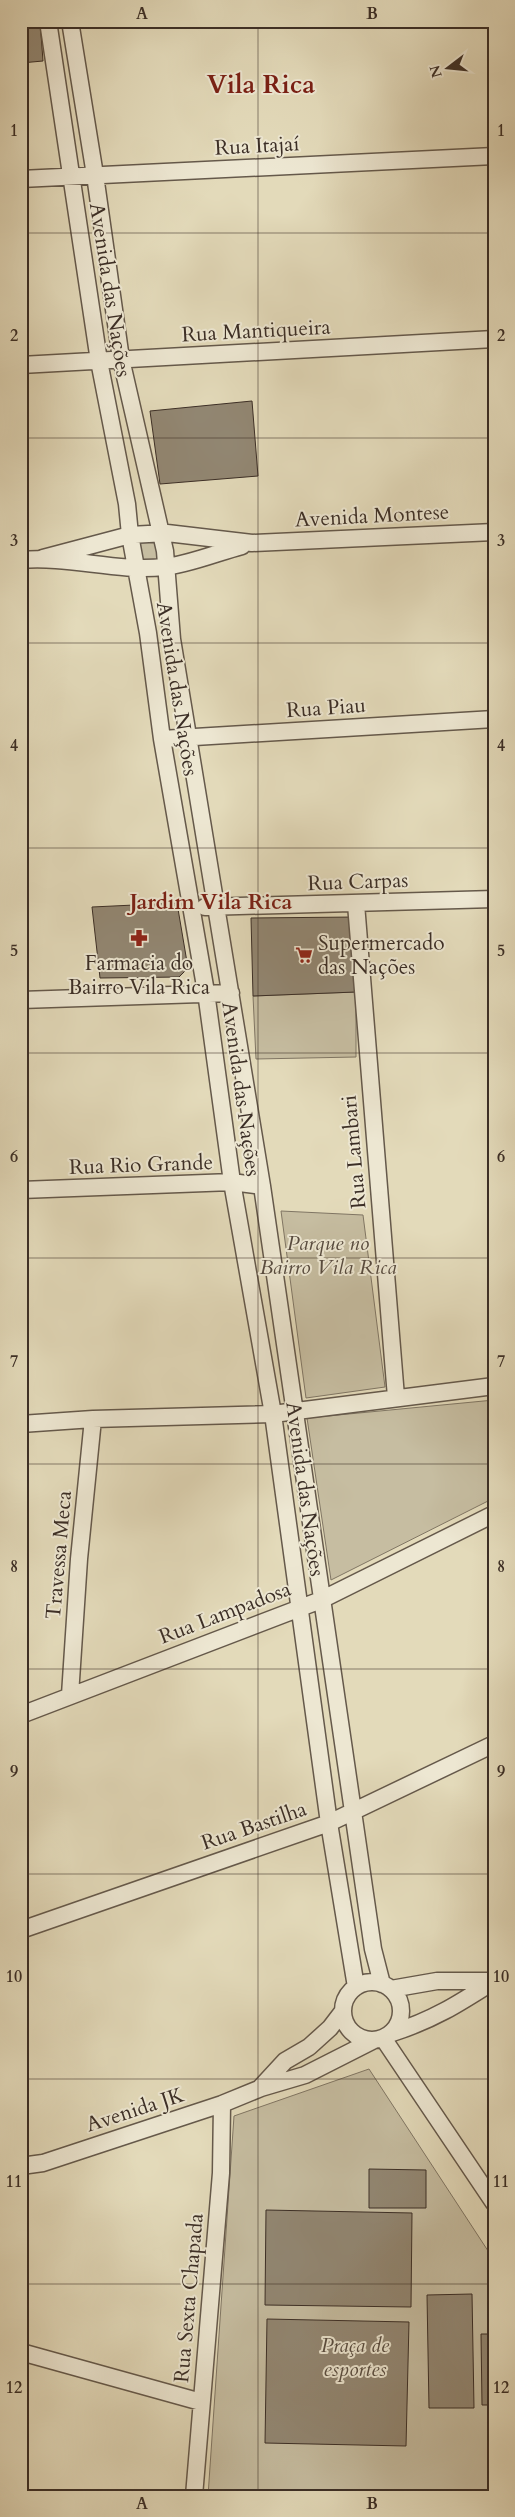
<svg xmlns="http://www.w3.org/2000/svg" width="515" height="2517" viewBox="0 0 515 2517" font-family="Cardo,serif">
<rect width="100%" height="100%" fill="#e3daba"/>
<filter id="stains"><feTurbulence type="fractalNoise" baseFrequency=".004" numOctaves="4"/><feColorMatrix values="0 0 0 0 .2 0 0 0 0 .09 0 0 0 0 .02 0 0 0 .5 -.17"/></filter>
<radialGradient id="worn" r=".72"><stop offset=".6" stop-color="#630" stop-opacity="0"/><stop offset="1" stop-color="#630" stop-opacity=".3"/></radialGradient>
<path fill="#c6bda1" stroke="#807664" d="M157,540L161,558L145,565L136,543Z
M356,992V1057L256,1059L253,996Z
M281,1211L363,1215L385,1387L306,1398Z
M494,1400V1498L331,1580L307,1418Z
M369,2069L494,2260V2496H208L234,2116Z"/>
<path fill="#928773" stroke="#3b2e26" d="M21,21H40L43,61L21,63Z
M252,401L258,476L160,484L150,411Z
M177,903L188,968L179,977L100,978L92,907Z
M356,917V992L253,996L251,918Z
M369,2169L426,2170V2208H369Z
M266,2210L412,2213L411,2307L265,2305Z
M472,2294L474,2408H429L427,2295Z
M267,2319L409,2322L406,2446L265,2443Z
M481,2334H494V2405H482Z"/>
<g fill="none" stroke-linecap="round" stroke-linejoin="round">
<g stroke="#65594b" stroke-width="19">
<path id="street" d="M48,21L99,361L127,504L130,535L148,633L162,739L206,992L232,1182L273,1414L329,1823L356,1987
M70,21L95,175L121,359L165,551L172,639L262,1186L373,1949L382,1984
M21,179L494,156
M21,365L494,339
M43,558L130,535L167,533L252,543L494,532
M21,560C69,556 116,572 164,567C187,565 219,552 242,546
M162,739L494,719
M356,904L396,1397
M205,907L494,899
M21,1000L231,993
M21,1190L232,1182L262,1186
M21,1424L93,1419L273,1414L494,1386
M70,1695L79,1559L93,1419
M21,1715L321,1600L494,1514
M21,1930L329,1823L494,1744
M343 2011a29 29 0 1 1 58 0a29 29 0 1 1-58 0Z
M391,1989L437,1981H493
M392,2033C433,2020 458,2004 494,1981
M383,2038L494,2203
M261,2087L285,2061L309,2047L330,2028L343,2011
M21,2166L43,2163L222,2104L261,2088L305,2075L374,2040
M21,2352L201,2402
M194,2496L221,2173L222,2104"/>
</g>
<use href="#street" stroke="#ede7d2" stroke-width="16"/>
</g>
<path fill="none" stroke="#3b2e26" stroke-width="1" stroke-opacity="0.55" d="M258,21V2496M21,233H494M21,438H494M21,643H494M21,848H494M21,1053H494M21,1258H494M21,1464H494M21,1669H494M21,1874H494M21,2079H494M21,2284H494"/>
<defs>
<g id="pharmacy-bare" transform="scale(1.35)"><path d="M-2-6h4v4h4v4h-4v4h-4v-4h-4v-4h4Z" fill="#8f2418" stroke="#ede7d2" stroke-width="2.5" paint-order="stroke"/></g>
<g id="supermarket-bare" transform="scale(1.35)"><path d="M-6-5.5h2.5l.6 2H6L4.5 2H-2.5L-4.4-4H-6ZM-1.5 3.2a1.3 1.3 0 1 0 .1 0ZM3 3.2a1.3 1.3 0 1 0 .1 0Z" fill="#8f2418" stroke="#ede7d2" stroke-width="2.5" paint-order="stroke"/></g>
</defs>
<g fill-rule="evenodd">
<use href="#pharmacy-bare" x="139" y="938"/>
<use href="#supermarket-bare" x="304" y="955"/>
</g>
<g text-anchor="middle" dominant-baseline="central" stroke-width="4" stroke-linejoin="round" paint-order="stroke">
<g font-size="21" fill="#3b2e26" stroke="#ede7d2">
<text transform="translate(257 146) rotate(-3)">Rua Itajaí</text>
<text transform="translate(110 290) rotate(81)">Avenida das Nações</text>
<text transform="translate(256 331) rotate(-3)">Rua Mantiqueira</text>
<text transform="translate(372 516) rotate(-3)">Avenida Montese</text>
<text transform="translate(177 689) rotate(81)">Avenida das Nações</text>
<text transform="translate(326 708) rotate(-4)">Rua Piau</text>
<text transform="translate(358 882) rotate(-2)">Rua Carpas</text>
<text transform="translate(241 1089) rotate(82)">Avenida das Nações</text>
<text transform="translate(354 1152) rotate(-95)">Rua Lambari</text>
<text transform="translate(141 1165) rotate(-2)">Rua Rio Grande</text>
<text transform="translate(305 1489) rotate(82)">Avenida das Nações</text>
<text transform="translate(59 1555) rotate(-85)">Travessa Meca</text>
<text transform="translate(225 1613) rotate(-21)">Rua Lampadosa</text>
<text transform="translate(254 1826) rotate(-19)">Rua Bastilha</text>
<text transform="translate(135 2110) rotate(-18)">Avenida JK</text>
<text transform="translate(189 2298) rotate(-85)">Rua Sexta Chapada</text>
</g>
<g font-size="21" fill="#3b2e26" stroke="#ede7d2" text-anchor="start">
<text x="318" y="943">Supermercado<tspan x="318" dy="24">das Nações</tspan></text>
<text x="139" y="963" text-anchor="middle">Farmacia do<tspan x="139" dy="24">Bairro Vila Rica</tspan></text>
</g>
<g font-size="21" font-style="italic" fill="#574b3f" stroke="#ede7d2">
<text x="328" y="1243">Parque no<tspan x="328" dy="24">Bairro Vila Rica</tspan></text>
<text x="355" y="2345">Praça de<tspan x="355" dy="24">esportes</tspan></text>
</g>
<g font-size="22" font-weight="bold" fill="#7a1f14" stroke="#ede7d2">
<text x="211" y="902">Jardim Vila Rica</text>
</g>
<g font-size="26" font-weight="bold" fill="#7a1f14" stroke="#ede7d2">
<text x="261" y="84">Vila Rica</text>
</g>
</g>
<rect width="515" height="2517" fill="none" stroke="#e3daba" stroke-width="55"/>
<g transform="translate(448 68) rotate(254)" stroke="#ede7d2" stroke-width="4" paint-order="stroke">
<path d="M0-4L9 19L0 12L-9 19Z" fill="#3b2e26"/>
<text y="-8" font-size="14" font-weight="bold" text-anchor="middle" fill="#3b2e26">N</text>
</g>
<rect x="28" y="28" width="460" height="2462" fill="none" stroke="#3b2e26" stroke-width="2"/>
<g font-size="16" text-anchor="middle" font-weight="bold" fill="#3b2e26">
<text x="142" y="19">A</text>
<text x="372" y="19">B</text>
<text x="14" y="136">1</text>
<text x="501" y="136">1</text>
<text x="14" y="341">2</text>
<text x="501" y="341">2</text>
<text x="14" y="546">3</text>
<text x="501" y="546">3</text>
<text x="14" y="751">4</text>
<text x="501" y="751">4</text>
<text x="14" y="956">5</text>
<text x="501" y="956">5</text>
<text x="14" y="1162">6</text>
<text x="501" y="1162">6</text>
<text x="14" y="1367">7</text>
<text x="501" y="1367">7</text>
<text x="14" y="1572">8</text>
<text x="501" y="1572">8</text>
<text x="14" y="1777">9</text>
<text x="501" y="1777">9</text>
<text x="14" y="1982">10</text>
<text x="501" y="1982">10</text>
<text x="14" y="2187">11</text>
<text x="501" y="2187">11</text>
<text x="14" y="2393">12</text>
<text x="501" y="2393">12</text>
<text x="142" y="2509">A</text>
<text x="372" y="2509">B</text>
</g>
<rect width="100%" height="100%" filter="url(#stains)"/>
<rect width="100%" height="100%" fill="url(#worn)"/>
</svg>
